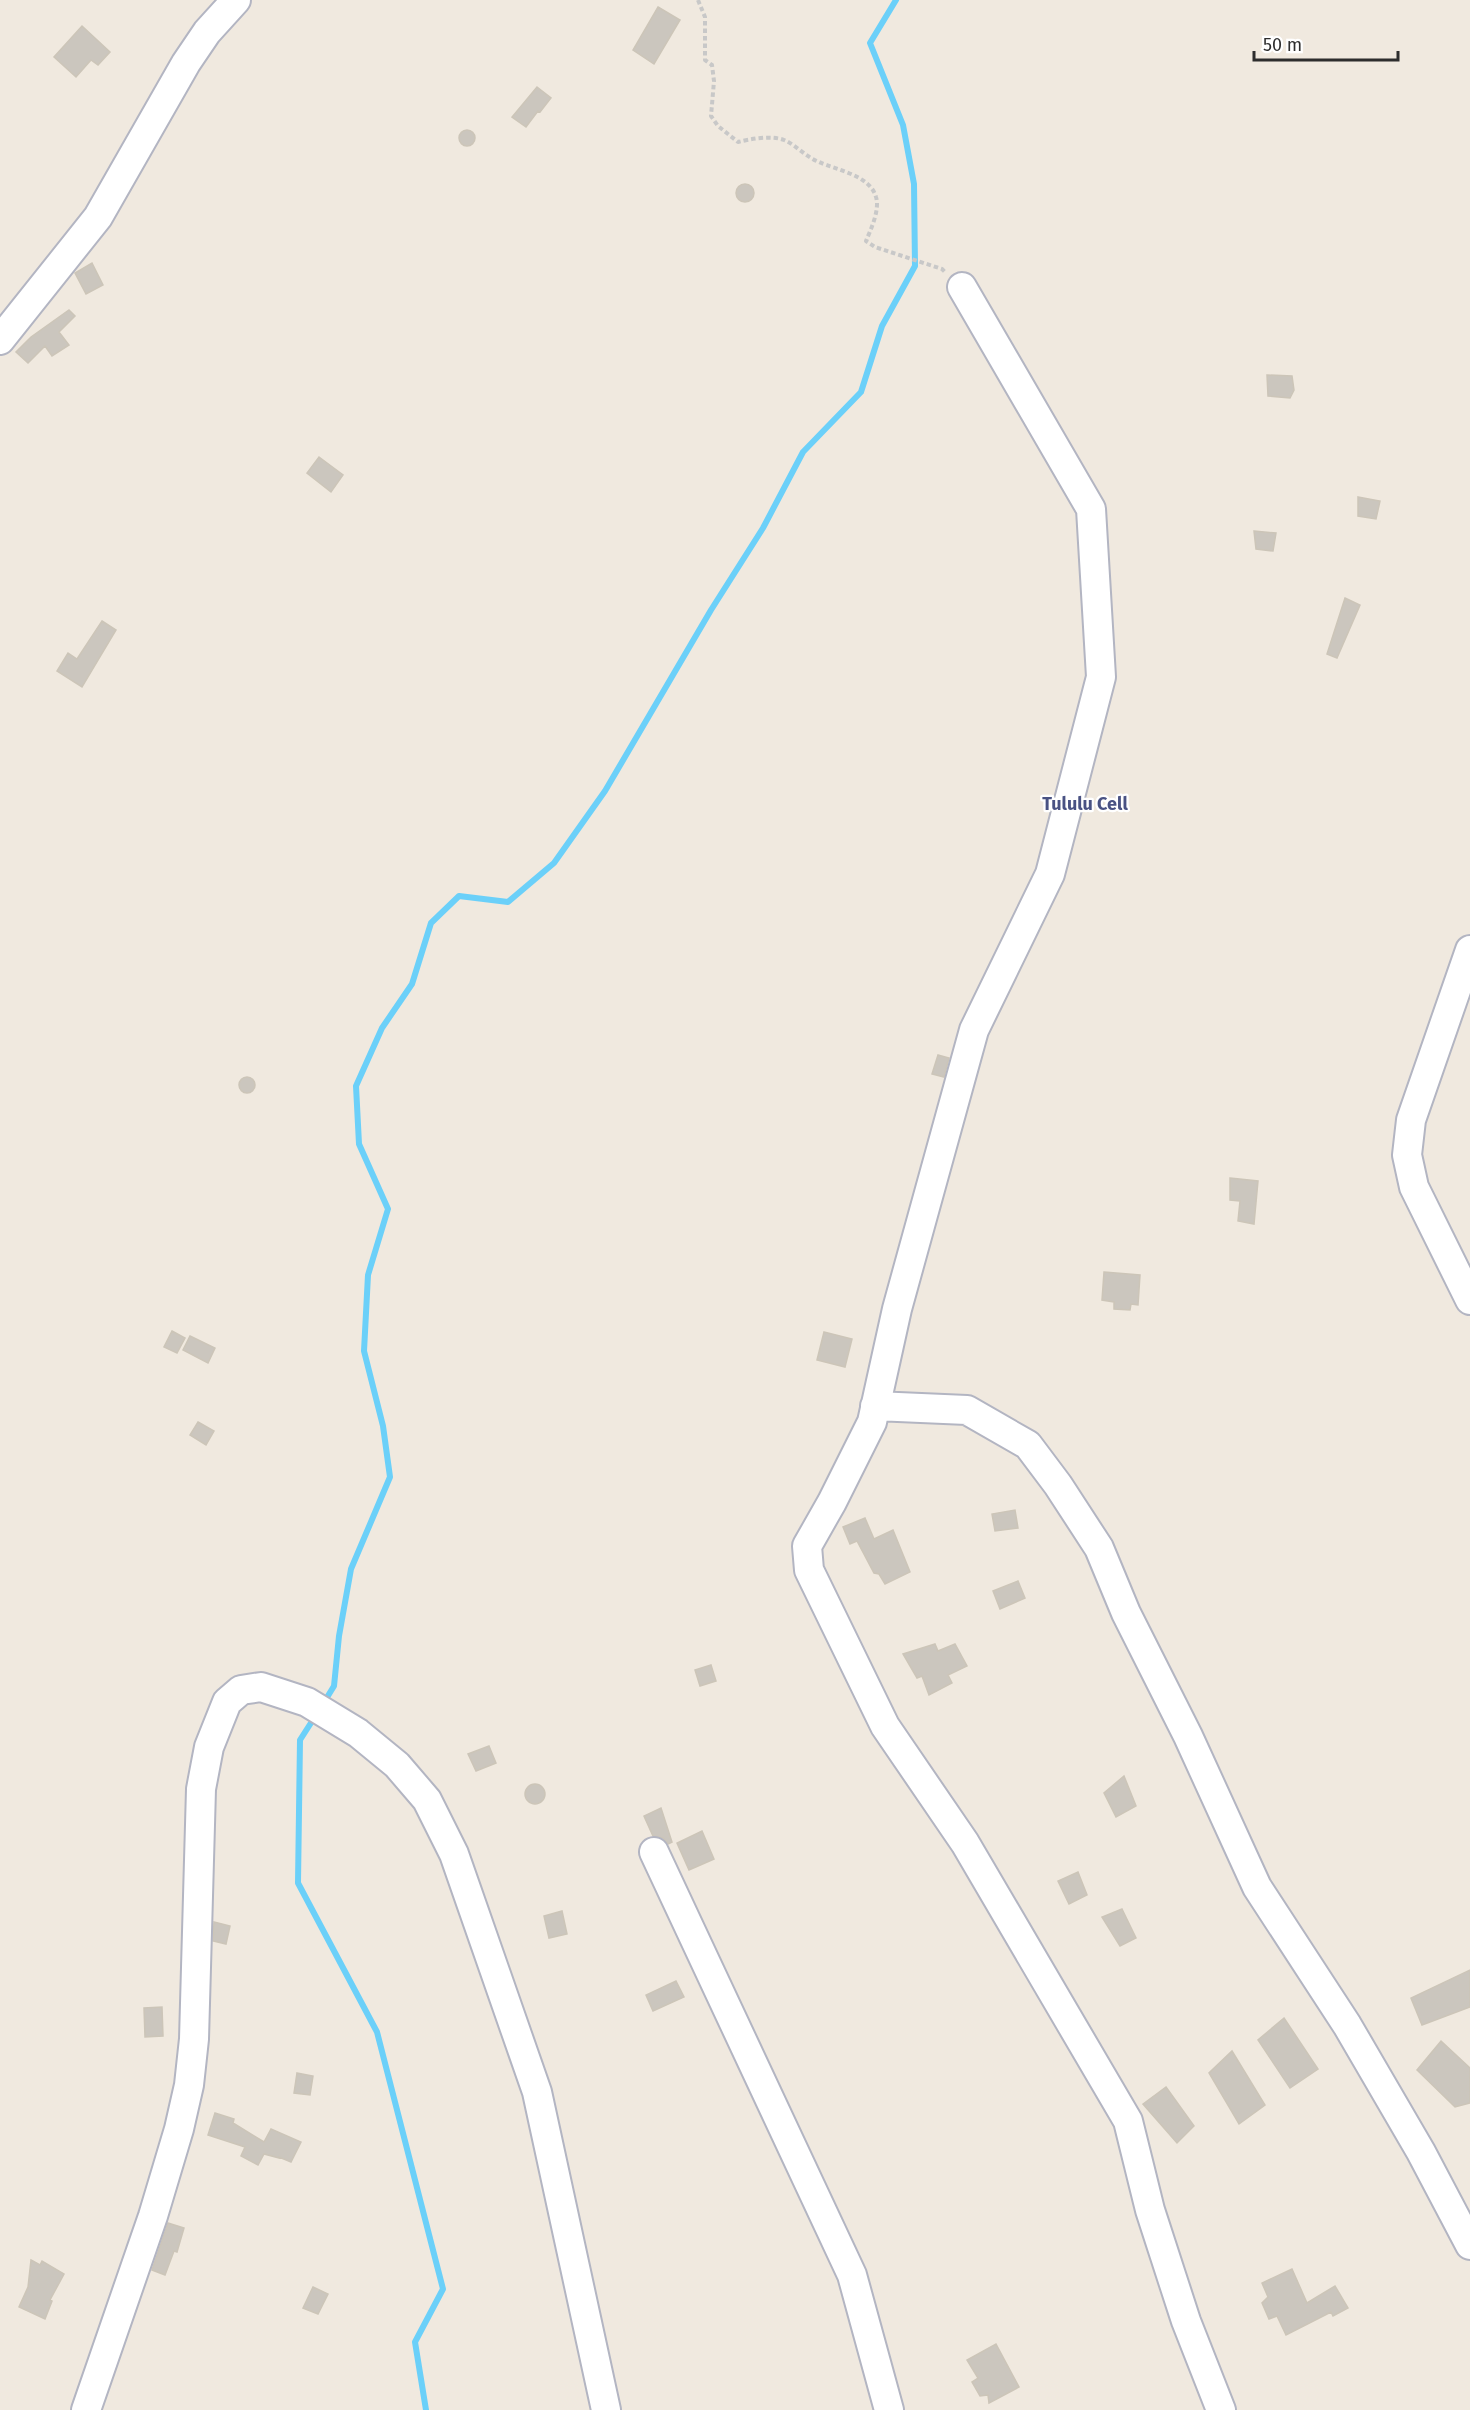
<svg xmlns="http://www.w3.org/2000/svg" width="1470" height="2410" viewBox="0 0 1470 2410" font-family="'Fira Sans',sans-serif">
<rect width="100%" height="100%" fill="#f0e9df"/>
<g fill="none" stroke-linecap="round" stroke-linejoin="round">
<path stroke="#6bd0f9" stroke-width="6" d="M323,1704L334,1686L339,1636L351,1569L390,1477L383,1426L364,1351L368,1275L388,1209L359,1144L356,1086L382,1028L412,984L431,923L459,896L508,902L554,863L605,791L711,610L763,528L803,452L861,392L882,326L915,266L914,184L903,125L870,43L896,0
M316,1715L300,1740L298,1883L377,2032L443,2289L415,2342L426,2410"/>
</g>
<path fill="#cbc6be" stroke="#ccc5b8" stroke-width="1.5" d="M658,7L680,20L654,64L633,50Z
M82,26L110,52L98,65L91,60L76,77L54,57Z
M537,87L551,98L540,112L538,111L526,127L512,117Z
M459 138a8 8 0 1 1 16 0a8 8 0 1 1-16 0Z
M736 193a9 9 0 1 1 18 0a9 9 0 1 1-18 0Z
M92,263L103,285L86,294L75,273Z
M69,310L75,316L59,332L69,345L52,356L45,346L28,363L16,352L31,337Z
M1267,375L1292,376L1294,390L1290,398L1268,396Z
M319,457L343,475L331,492L307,473Z
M1358,497L1380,501L1376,519L1358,516Z
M1254,531L1276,533L1273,551L1256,549Z
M1345,598L1360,605L1337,658L1327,654Z
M102,621L116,630L82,687L57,671L68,653L77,659Z
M938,1055L949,1058L944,1077L932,1074Z
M239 1085a8 8 0 1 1 16 0a8 8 0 1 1-16 0Z
M1230,1178L1258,1181L1254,1224L1238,1221L1240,1201L1230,1200Z
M1104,1272L1140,1275L1138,1305L1131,1304L1130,1310L1114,1309V1302L1102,1300Z
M172,1331L185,1338L177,1353L164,1347Z
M824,1332L852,1339L845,1367L817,1360Z
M190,1336L215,1348L208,1363L183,1350Z
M198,1422L214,1431L206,1445L190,1435Z
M1015,1510L1018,1528L995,1531L992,1514Z
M865,1518L874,1539L893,1530L910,1572L885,1584L879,1574L874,1573L857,1541L850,1544L843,1527Z
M1018,1581L1025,1598L1000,1609L993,1591Z
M935,1644L938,1651L955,1644L967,1666L948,1675L952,1683L929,1695L922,1676L917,1678L903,1654Z
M711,1665L716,1681L700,1686L695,1670Z
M489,1746L496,1763L476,1771L468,1754Z
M1124,1776L1136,1806L1116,1817L1104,1793Z
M525 1794a10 10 0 1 1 20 0a10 10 0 1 1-20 0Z
M661,1808L672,1842L668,1844L663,1838L653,1836L644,1816Z
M702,1831L714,1859L689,1870L677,1843Z
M1078,1872L1087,1895L1069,1904L1058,1881Z
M1122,1909L1136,1938L1120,1946L1102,1917Z
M562,1911L567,1934L549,1938L544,1916Z
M214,1922L230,1926L226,1944L213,1941Z
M1470,1970V2007L1422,2025L1411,1998Z
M676,1981L684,1997L653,2011L646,1995Z
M162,2007L163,2036L145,2037L144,2008Z
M1284,2018L1318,2069L1290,2088L1258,2040Z
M1441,2041L1470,2068V2103L1455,2107L1417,2070Z
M1232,2051L1265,2105L1239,2124L1209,2073Z
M297,2073L313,2076L310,2095L294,2093Z
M1166,2087L1194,2126L1177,2143L1143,2104Z
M215,2113L234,2119L233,2123L264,2142L271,2129L301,2142L291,2162L279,2157V2158L264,2154L258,2165L241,2156L245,2147L208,2135Z
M168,2223L184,2228L177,2252L174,2251L165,2275L152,2270Z
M31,2260L40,2265L42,2261L64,2274L50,2300L52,2301L45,2319L19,2307L28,2287Z
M1292,2269L1307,2303L1335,2286L1348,2308L1333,2316L1331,2312L1286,2335L1277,2316L1269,2319L1262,2303L1268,2297L1262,2283Z
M313,2287L328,2294L318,2314L303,2308Z
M996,2344L1019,2387L989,2403L988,2395L980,2396L972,2382L978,2378L967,2360Z"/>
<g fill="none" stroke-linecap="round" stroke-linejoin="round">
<g stroke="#b3b5c2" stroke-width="32">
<path id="minor" d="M962,287L1091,509L1101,677L1050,874L974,1030L897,1309L872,1422L832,1502L807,1546L809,1570L885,1726L965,1843L1128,2121L1150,2210L1186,2321L1221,2410
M0,340L98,217L186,63L207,32L236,0
M1470,950L1411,1120L1407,1155L1414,1187L1470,1300
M875,1406L967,1410L1028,1445L1058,1485L1099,1548L1126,1613L1188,1736L1257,1887L1347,2025L1421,2152L1470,2245
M654,1852L852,2275L889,2410
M86,2410L153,2216L179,2129L189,2085L194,2039L201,1789L209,1747L227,1702L241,1690L261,1687L307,1702L358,1733L397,1765L427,1800L454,1854L537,2092L606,2410"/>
</g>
<path stroke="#c8c8c8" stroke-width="4" stroke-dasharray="4.5 3" stroke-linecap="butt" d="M698,0L705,17V60L712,65L714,81L711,116L718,126L738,142C750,139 771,135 784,140C796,145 806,157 819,162C836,170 870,175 876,197C880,210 871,229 866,241L875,247L942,269L945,272"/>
<use href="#minor" stroke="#fff" stroke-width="28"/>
</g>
<g text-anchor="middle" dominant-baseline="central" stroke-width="4.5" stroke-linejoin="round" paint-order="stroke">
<g font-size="18" font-weight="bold" fill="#495283" stroke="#fff">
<text x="1085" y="804">Tululu Cell</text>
</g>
</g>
<path d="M1254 51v9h144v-9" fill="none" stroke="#2d2d2d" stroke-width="3"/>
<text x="1263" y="51" font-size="18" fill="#2d2d2d" stroke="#ffffff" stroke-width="4.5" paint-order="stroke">50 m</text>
</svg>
